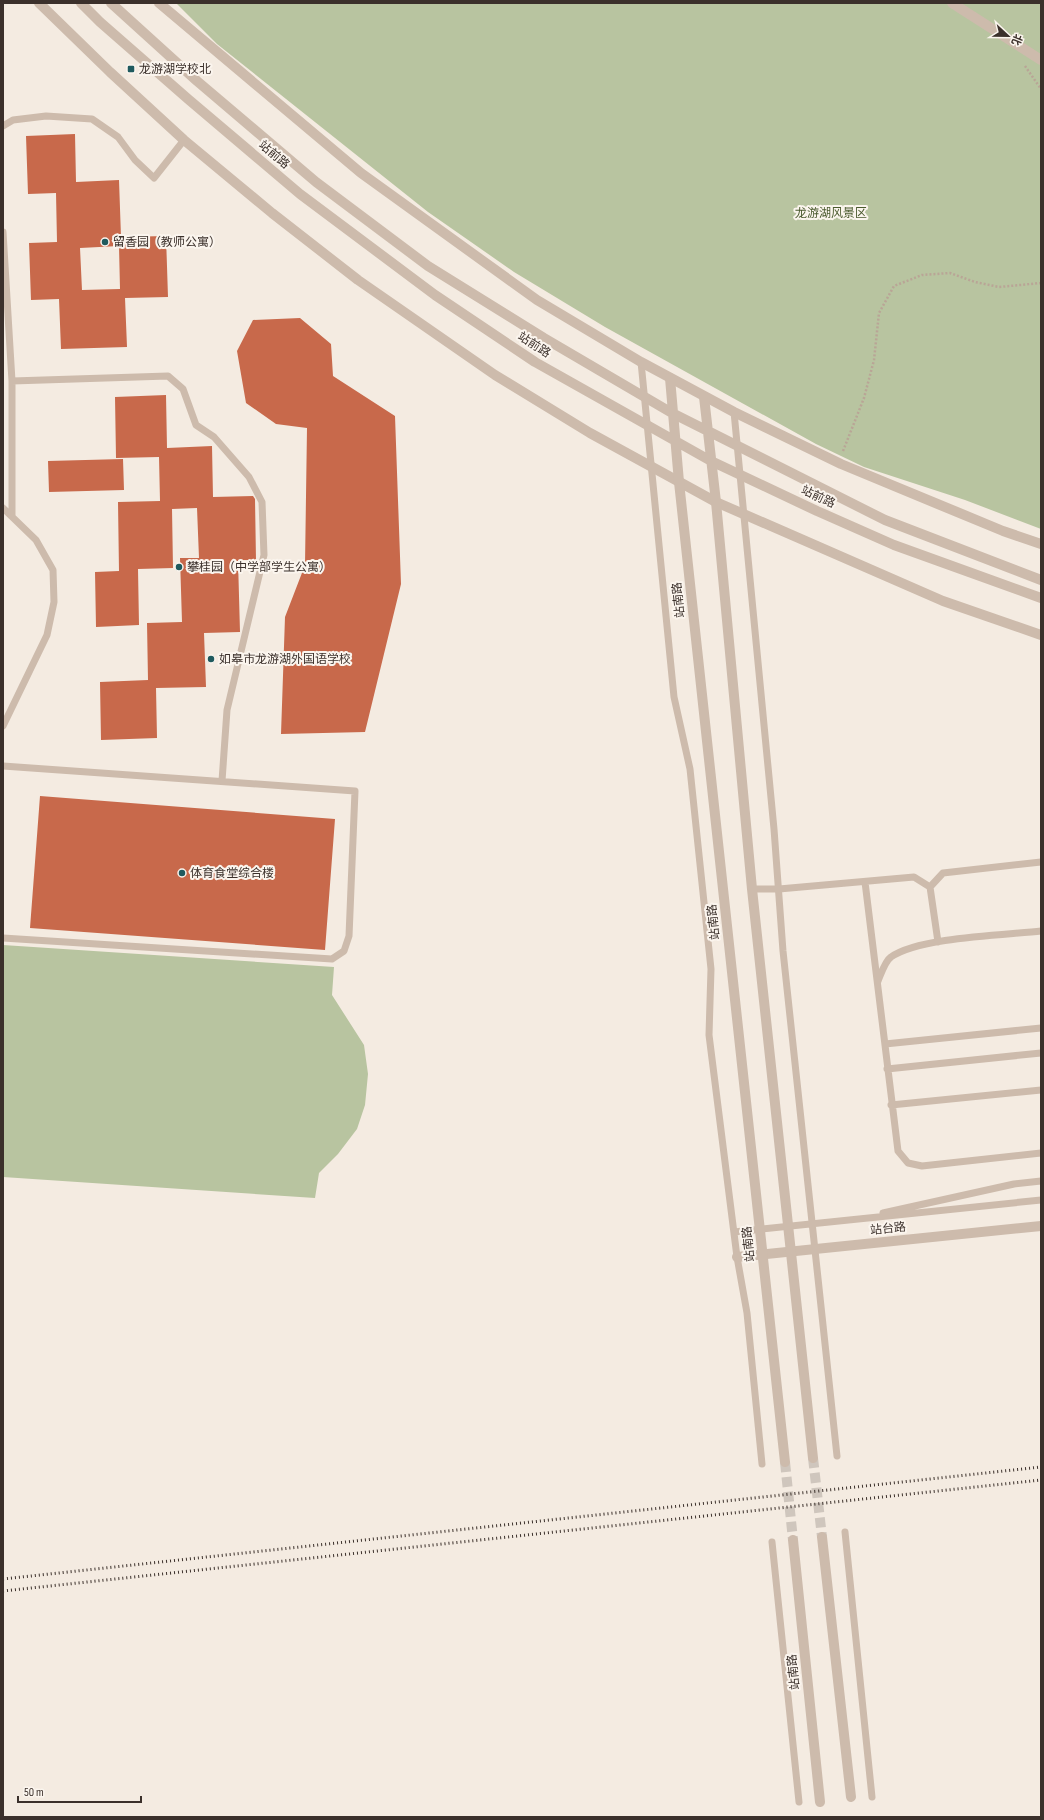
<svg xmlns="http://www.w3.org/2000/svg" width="1044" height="1820" viewBox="0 0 1044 1820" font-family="'Sofia Sans Condensed','Noto Sans SC',sans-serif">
<rect width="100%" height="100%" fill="#f4ebe1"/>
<path fill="#b8c4a0" d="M176,3H1041V529L965,500L864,467L816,444L605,327L514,272L428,212L217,44Z
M3,945L334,967L332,995L364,1045L368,1074L365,1105L357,1129L338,1154L319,1173L315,1198L3,1177Z"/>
<path fill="#c8694b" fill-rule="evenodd" d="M75,134L76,182L119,180L121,237L166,236L168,297L125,298L127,347L61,349L59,299L31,300L29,243L57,242L56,193L28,194L26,136ZM119,246L120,289L82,290L80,248Z
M300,318L331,344L333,376L395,416L401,584L365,732L281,734L285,617L305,565L307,428L276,424L246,403L237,351L253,320Z
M166,395L167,448L212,446L213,497L253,496L255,499L256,560H238L240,632L204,633L206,687L156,688L157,738L101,740L100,682L148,680L147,623L182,622L180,558H199L197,508L172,509L173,568L138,569L139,625L96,627L95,572L119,571L118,502L160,501L159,457L116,458L115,397Z
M123,459L124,490L49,492L48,461Z
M40,796L335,819L325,950L30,928Z"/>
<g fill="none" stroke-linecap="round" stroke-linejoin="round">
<path stroke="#cfc6bd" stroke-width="10" stroke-dasharray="10 5" stroke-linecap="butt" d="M813,1458L822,1537
M785,1462L793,1540"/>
<path stroke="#b9a596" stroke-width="2.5" stroke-dasharray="2 2" stroke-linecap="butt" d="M1025,66L1041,89
M843,451L864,398L874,360L879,313L894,286L922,275L950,273L975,282L999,287L1041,283"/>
<path stroke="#cdbbac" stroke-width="7" d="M3,126L13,120L46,116L92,119L118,137L135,160L154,178L184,140
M3,232L12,381V515
M641,362L674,697L690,769L711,969L709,1035L737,1257L747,1313L762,1464
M12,381L168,376L183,389L196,425L214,437L249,477L262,502L264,555L227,710L222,781
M734,412L774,829L783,951L837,1456
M3,508L36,540L53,570L54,602L47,635L3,726
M3,766L355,791L349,936L344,951L332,959L3,938
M865,882L898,1151L908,1163L922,1166L1041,1153
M930,887L943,873L1041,862
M930,887L938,942
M752,889H779L914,877L930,887
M878,981C881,974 885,961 891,957C919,937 1005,935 1041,931
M885,1044L1041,1028
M887,1069L1041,1053
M891,1105L1041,1090
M883,1213L1014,1184L1041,1181
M734,1232L1041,1200
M845,1532L872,1797
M772,1542L799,1802"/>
<path stroke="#cdbbac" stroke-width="10" d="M952,3L1041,60"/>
<path stroke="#cdbbac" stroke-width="10" d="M39,3L110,72L184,140L272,213L358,280L495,375L590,433L716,502L943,601L1041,635
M159,3L361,173L537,300L641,362L734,412L841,464L1003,531L1041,544
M737,1257L1041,1226"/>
<path stroke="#cdbbac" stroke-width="10" d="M81,3L100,22L188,99L300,194L435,295L535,362L711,461L817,511L894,545L1041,598
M111,3L197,81L316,182L428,266L544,338L672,413L885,520L1041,580
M670,378L679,482L785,1462
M704,397L716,502L752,889L813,1458
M822,1537L851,1797
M793,1540L820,1802"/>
<path stroke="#3b302b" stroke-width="3" stroke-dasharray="1 3" stroke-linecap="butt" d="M3,1579L1041,1467
M3,1591L1041,1480"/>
</g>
<g fill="#1f5a5e" stroke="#fbf5ee" stroke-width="1.5">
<rect x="127" y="65" width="8" height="8" rx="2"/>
<circle cx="105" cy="242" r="4"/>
<circle cx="179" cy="567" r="4"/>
<circle cx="211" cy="659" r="4"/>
<circle cx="182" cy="873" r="4"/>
</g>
<g text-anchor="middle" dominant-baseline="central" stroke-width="4" stroke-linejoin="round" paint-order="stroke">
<g font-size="12" fill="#3b302b" stroke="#fbf5ee" text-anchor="start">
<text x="139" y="69">龙游湖学校北</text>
<text x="113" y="242">留香园（教师公寓）</text>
<text x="187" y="567">攀桂园（中学部学生公寓）</text>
<text x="219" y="659">如皋市龙游湖外国语学校</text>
<text x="190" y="873">体育食堂综合楼</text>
</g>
<g font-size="12" fill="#3b302b" stroke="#fbf5ee">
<text transform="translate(274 155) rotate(40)">站前路</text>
<text transform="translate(534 345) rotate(33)">站前路</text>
<text transform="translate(818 497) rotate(25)">站前路</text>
<text transform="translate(679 600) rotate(-96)">站南路</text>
<text transform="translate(714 922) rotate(-96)">站南路</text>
<text transform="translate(888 1229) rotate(-6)">站台路</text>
<text transform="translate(749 1244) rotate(-96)">站南路</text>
<text transform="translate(794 1672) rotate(-96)">站南路</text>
</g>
<g font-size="12" fill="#4a5a2e" stroke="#fbf5ee">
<text x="831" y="213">龙游湖风景区</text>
</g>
</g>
<rect width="1044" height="1820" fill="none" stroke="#3b302b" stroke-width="8"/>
<g transform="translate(1008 36) rotate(112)" stroke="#fbf5ee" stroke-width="3" paint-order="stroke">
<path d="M0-3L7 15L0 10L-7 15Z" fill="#3b302b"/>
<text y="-6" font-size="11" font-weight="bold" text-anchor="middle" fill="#3b302b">北</text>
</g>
<path d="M18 1796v6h123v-6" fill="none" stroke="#3b302b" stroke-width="2"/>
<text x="24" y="1796" font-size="12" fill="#3b302b" stroke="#fbf5ee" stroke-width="3" paint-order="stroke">50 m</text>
</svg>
